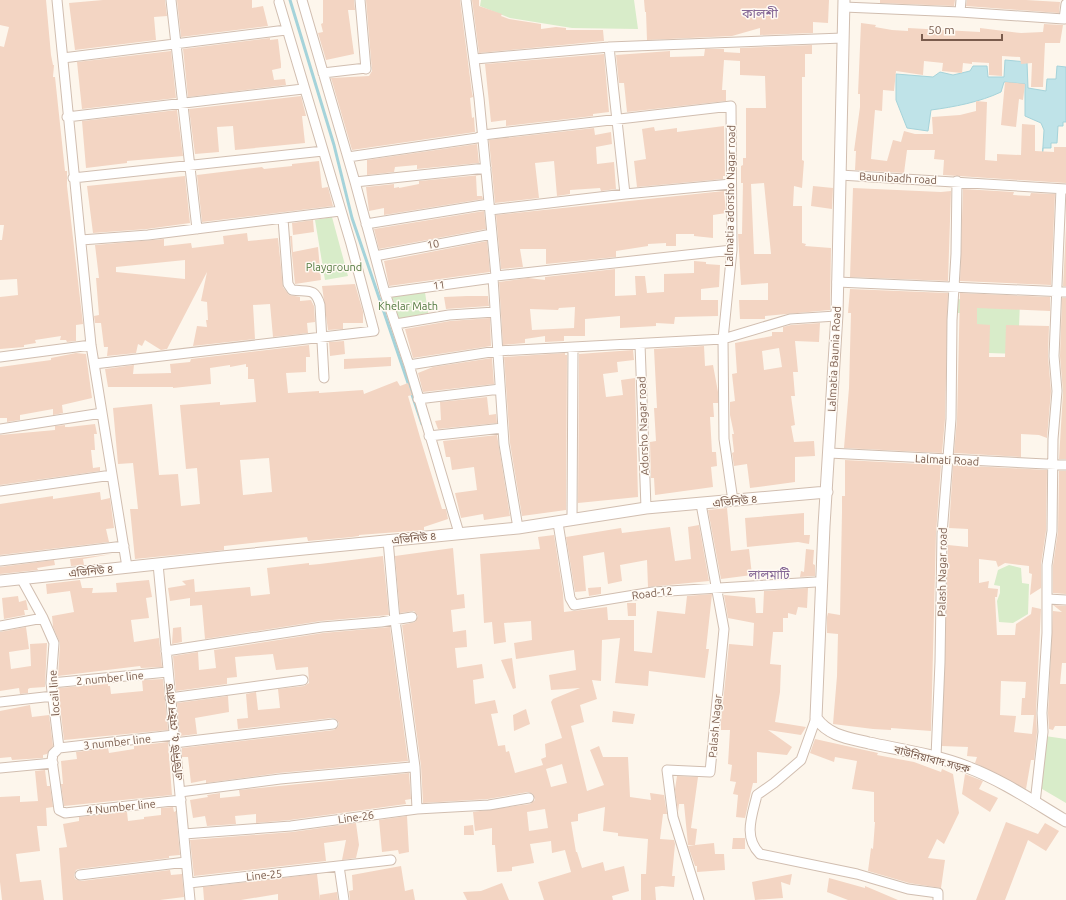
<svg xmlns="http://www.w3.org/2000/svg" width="1066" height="900" viewBox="0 0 1066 900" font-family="Ubuntu,'Noto Sans Bengali',sans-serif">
<rect width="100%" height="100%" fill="#fdf6ec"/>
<path fill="#d8ecc9" d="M481,0H634L638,29L572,28L510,18L480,6Z
M332,217L348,276L325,280L315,220Z
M425,292L428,313L399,319L389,296Z
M954,299L1020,301L1018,354L960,352L961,313H953Z
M1009,565L1021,568L1022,583L1029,584L1028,614L1013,623L999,622L997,601L1000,593V586L994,585L998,570Z
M1045,736L1066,739V803L1037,786Z"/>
<path fill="#bfe3e8" stroke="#a5d3da" d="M1005,60L1027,62L1028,88L1046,91L1047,79H1056L1057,66L1066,67V122H1063V126H1058L1057,143H1051V148H1043L1042,161L1044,130L1041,123L1025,116V84L1004,82L1001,92C980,102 954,107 931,110L928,131L907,128L896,100V74L933,77L940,72L953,75L970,71L973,66H987L988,77H1004Z"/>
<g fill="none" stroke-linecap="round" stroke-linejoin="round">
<path stroke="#a5d3da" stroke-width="3" d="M290,0L334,145L352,218L422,424"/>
</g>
<path fill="#f3d5c3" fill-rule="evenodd" d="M0,0H46L51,55L53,65H54L53,77H55L65,171H67V186L83,324L76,325V341L67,342L66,340H60L61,336L35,340L36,343L24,345V347L0,349V297L18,295L17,279L0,280V240H2L4,225H0V46L4,47L9,27L0,25Z
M103,0H165L167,16L154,17L156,40L75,50L69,3Z
M177,0H252V8L263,6L268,26L181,37Z
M323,0H354L355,10H348L354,54L326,60L318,33L323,32L321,24L323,23Z
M366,0H460L472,93L473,97L470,98L472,118L474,117L475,132L352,150L331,78L369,76L372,71Z
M472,0H479V6L502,14L501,16L509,19L541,24V29L556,27L566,28V30H603L604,41L479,53Z
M644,0H829L828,23L813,22V33L760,35V28L732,36L647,40L646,12H645Z
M880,0H955L954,6L880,3Z
M967,0H1026L1060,2L1059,13L966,6Z
M861,23L876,25L875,27L892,30L908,31V28L980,32V28L1021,33L1043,32L1044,24L1063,25L1060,43H1045L1043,87H1031L1032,63L1021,64L1020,57L1002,56V76L989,75V63L972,62V64L963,63L962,73L942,71L943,63L924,61L923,75L896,71L894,91L883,90L882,111L875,110L871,159L887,161L893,140L901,142L904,131L915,134H933L932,117L960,115L976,111V101L987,102L985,160L997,161V154L1021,155L1022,124L1035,125V151L1054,152V147H1066V183L943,175L944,160L934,159L935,150H907L904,173L855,170L856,151H854L860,107V94H858Z
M270,38V40L278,39L281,64V68L272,70L274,80L285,79L286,85L188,97L183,49Z
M812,45V54H805V77H802V160L804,161L802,188L794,186L793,206H802V243L806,244L805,246L831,248L830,310L765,316V319H740L739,300H768V283L741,285L738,234H742L743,183H741V166L743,165V158H746V108H766L765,76L740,75V61L724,60L722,90H726V101L627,112L624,83H619L616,55L670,51V57L704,56L705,49H724V52L740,53V48ZM764,183L771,254H754L751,184Z
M171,51L176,98L82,109L77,62Z
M604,54L609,112L593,114V116L506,126V120L491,122L485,64Z
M1005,82L1025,84L1023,100L1019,99L1016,127L1001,125Z
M301,96L306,116H302L305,143L235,150L233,126L217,127L219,152L195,154L189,109Z
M177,110L183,156L127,161V163L86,168L82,121Z
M724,126L725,176H723V179L637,187L634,161L646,159L642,129L654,127L655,131L677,128V132Z
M594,128L595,135L611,132L612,144L596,147L597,164L614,162L616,189L601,191L600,188L570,190V194L557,196L554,161L535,163L539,198L495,203L489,140Z
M477,144L479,163L417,169V165L395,167L394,172L367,175V160Z
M319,161L322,188L328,187L333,206L202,222L197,175L262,167L264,169L292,166V164Z
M480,175L476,176L477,196H482L483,199L384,215V208L369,211L366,187L394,184V188L399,187V188L419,184V181Z
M185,176L190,223L147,229L93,233L87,186Z
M813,186L833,188L832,209L811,206Z
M853,188L941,192L951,191L948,281L850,277Z
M963,189L1014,192L1013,195L1030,196L1031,193L1055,194L1051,285L960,281Z
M724,191L726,213L713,215V238L694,236V234H676V246H666V243L648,244V246L616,251V257L546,264V249H520L523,267L501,269L496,215Z
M484,211L486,229L379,249L374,229Z
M313,220L314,232L293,235L292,223Z
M1066,227V286H1063Z
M247,233L248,241L278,238L283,287L289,295L300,297V301L311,300L314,306L315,322L307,323L308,333L273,337L270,304L253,305L255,339L193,346L197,326L207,327L206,320H208L207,302L201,301L207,272L167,349L161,350L145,340L142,346L138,344L136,353L107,356L108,347H104L101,323H95L94,316L99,315L96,278H99L95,245L164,239V246L191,243L192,248L224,244L223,236ZM185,260V279L116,272V267Z
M290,236H292L293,252L318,247L321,280L295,284Z
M487,241L490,272L389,286L384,261Z
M694,261L706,262V264L720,265L719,287L701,289V300H718V316L675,317L674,324L656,323V326L620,328V316L585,319V336H564V341L545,342V336L525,339V343L503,345L499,282L528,278L545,280V277L615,269V296L636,295L635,276H645L647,293L664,292V274L694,273ZM575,307L574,328L532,330L530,309L558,310L559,308Z
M355,284L363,312V323H343V329L328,330L322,286Z
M850,289L948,293L945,419L942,453L844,448L849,388L851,313H848Z
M960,293L1050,297V311L977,308V324L990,325L989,357H1005L1006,325L1049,326L1048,356L1051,391L1047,438L1039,435L1021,434V457L954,453L957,419Z
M467,296H488L489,306L446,309L444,297Z
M1062,298H1066V459H1059L1063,392L1060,356Z
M490,318L491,346L413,358L405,329L450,321Z
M820,323L819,342L795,341L798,372H793L795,396H791L795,425L791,426L794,442L814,441L815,456L795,457V482L750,488L747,464L734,466L732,453L734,452L732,434H734L730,415V402L735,401L732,374L737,373L735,343L772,336V332H783V327L791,325ZM779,348L782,367L764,370L762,351Z
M344,341L345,354L330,356L329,342Z
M309,345L310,357H306V372L286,373L288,393L319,391V393L363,390L364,394L397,381L400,386L408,383L412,395L408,396L422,444L442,509H446L448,519L424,527V530L359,535V536L352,537L308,541L307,537L224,546V550L135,559L130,509H138L133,463L118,464L113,408L152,404L159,475L178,474L181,506L200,504L197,468L186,469L180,405L220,402V405L256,402L254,379H248V367H246V364L230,367V365L210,368L211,384L173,388V387H108L105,369L134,365L133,374L171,373L170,364L190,362L191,359ZM269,458L272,492L243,495L240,460Z
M704,346L705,366L713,365L718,392V403H713L714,417H710L712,452H716L717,466L711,467L713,487L655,495L654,478H651L650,442L656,441L654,408H657L654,349Z
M633,350L634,360L617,362L618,372L603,374L606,397L623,395L621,380L635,378L638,497L578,503L579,354Z
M76,353L86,354L92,398L62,405L63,413L53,415V409L20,415V420L7,422V418H0V367L51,360V358Z
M565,353V355H567L566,510L522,516L510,443L504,357Z
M391,357V366L344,369V359Z
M492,358L494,384L423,392L418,373L433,367Z
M487,397L489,415L496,414L497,423L438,429L435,421L441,420L440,402Z
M95,424L97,434H94L95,450H91L93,468L100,467V471L0,485V435L55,430V426L65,425V427H69Z
M497,435L510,516L484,520L483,514L461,518L455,493L477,490L474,467L452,470L450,457H446L443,441Z
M845,460L941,465L936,534L931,731L891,728V730L873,729L833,724L837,676L838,634L827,633V617L828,613L840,615L842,512V496H845Z
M953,465L1047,470L1046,531L1041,564V588L1030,595L1032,574L1029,573V566L1005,563L998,567L996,561L979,559V583L989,581L988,588L998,589L997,597H995L997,635H1015L1016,624L1031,614L1032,607L1041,609L1036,713L1037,732L1034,760H1031L1026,789L975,763L977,757L967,756L968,747L942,746L948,545L968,547V529L949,528ZM1001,681L1026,682L1025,698H1022L1021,715H1034L1032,734L1014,732L1016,716L1000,715Z
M1059,471H1066V594L1053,593V565L1058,531Z
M100,492L101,500L110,498L114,528L106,529L109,542L0,555V504L53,496V499Z
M727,508L731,551L749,549L752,575L721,579L708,510Z
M804,513V535H810L809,544L798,542L747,547L745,518Z
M699,525L709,581L648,587L647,560L620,565L622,581L608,584L604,552L583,556L586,591L575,592L566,537L621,528L622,533L670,527L675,561L691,559L688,527Z
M554,535L563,593L564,612L607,607L608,620H634V651L652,653L657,611L685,614L687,596L712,594L706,649H709L705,678L649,671L648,686L615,683L620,638L602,640L601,681L592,680L597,699L580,705L584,722L571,726L587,791L604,785L590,750L599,746L603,757H628L630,797L651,800L650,793L664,795L667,814H663L660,839L674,840L675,844L672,876H675L674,887L662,886L655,887L656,900H641V874H646L648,839L618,836V833L603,831L605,807L578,814V821L571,822L576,852H577L582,868L603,862L605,871L624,866L629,891L612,896L613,900H544L538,882L571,872L565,850L552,853L551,841L530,844L534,863L512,867V871L497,872L495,845H492V828L475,831L473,812L530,804L535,800L533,794L528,792L488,799L423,803L421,766L402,625L415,622L418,616L414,611L400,613L395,556L453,548L457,595L464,594L465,608L451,610L453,632L466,630L467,647L455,648L457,668L482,664L484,678L473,680L475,704L495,700L498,713L491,714L498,746L505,745L506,752L509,751L515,773L543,765L541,759L546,757L545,744L562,738L551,702L553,699L580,688L551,690L549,675L576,670L574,650L516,659L514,643L532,640L531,621L504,623L506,642L494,644L492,622L484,623L480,554L540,549L538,537ZM562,764L567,783L551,787L546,769ZM545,809L548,828L529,831L527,812Z
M806,549L814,550L813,564L815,565V576L800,577L801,571L804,572Z
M112,554L83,559L84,565L71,566L70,559Z
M383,556L389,615L321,621L205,639L202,605L190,606V598L170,601L168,588L186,585L182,581L194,579L195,592L250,587L251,596L270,594L267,568L309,563V565L320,564Z
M54,560L55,565L37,568L38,570L0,574V567Z
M80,580L82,588H93L92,593L117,592L116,583L149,580L152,597L146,598L149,618L131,620L134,642L159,638L162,667L141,668L140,666L58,676L60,643L53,627L52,616L74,612L70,591L47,594L46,584Z
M601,587V594L589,596L588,588Z
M808,588L807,608L798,607L796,615L788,613V618H783V632H773L770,664L781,665L780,692L775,722L806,727L801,735L768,730L792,747L787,755L757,752V783H753L745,818L736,817L738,795L733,794L736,782L730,781L732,765L728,764L730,730H721V722L729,644L753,646L754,623L728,618L724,595L755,598L756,613H763L764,591Z
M18,596L19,602L26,600L28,610H24L25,615L4,619L2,598Z
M627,603H636V616H628Z
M1053,605L1066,606V663H1062L1060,684H1066V726H1055L1053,730L1049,729L1048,713L1053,611L1062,612Z
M26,627L29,649L9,652L11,669L31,666L30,644L47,643L45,687L30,688L28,689V693L20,694L19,688L0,691V632Z
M181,627L182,642L172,644L173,628Z
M390,627L408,761L279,773L206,783V780L191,783L188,757H182V748L334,730L338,727L339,723L336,719L332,718L238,729L237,719L248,718L246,694L256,692L258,710L280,708L278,689L304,686L309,683L308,667L276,670L273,654L235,657L237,677L227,678V684L176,691L173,656L198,652L199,670L216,668L214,650L323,633Z
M512,658L516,688L513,689L501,660Z
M163,679L168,730L64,740L58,688L108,684V686H110L111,694L143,691L142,680Z
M228,696L229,712L195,718L197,734L180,736L177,703Z
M30,705L32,717L49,715L53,746L47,754L43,755V758L12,760L11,757L0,758V711Z
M526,709L530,724L514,731L513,715Z
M613,711L635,714L633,724L612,722Z
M815,739L878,753L877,755L914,762L941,772L942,769L953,774L959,813L944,844L937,839L928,858L945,860L941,888L909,883L868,871L871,848L873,849L875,822H874V792L852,789L857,761L835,757L834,762L810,753Z
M168,742L172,795L64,806L61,784H63L61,761L77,759L76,752L108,748L109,753L134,749V746Z
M45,770L47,786H50L53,807L46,808L47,826H37L40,851L16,854L20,882L41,880L44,900H2L0,882V797L20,796V802L38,801L35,771Z
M409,773L411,799L405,800L406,804L290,820L256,823V814L235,816L236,824L207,826L205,816L193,818L190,800L208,797L207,795L220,793V798L240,796L239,790Z
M965,774L983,781L979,789L998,798L990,812L962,794Z
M677,776L698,777L691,828L697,829L695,845L714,843L715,854H724L725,870L697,872V866H695L688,846L695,845H688L684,804H679L678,812L675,789Z
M173,807L174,812L176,811L180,855L169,856V858L79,869L76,870L74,875L75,879L81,881L170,870L171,875L182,874L184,897L160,900H63L59,848L67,847L63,824L79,821V817L127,812L128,821L144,819V817L161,815V808Z
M407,816L409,852L399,854L398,850L382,852L379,820Z
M1006,822L1038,834L1045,823L1059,831L1046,851L1028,840L1005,900H976Z
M356,823L359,845L356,858L342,860L346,840L324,843L326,861L194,876L190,840L292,832Z
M473,825L474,835H464V826Z
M733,838H745V849H732Z
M401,866L405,891L413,889L415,900H350L349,891L353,890L352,875Z
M317,874L320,900H278V894L241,900H204L203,887Z
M792,874L790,885L781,882L783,898L755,900L752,882Z
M829,878L865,888V886L898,900H848L827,892Z
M502,883L509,900H467L463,892L481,891Z
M337,892L338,900H320L319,895Z"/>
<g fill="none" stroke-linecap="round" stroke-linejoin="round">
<g stroke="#d1beb0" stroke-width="11">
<path id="minor" d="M57,0L91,345L127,567
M171,0L197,229
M302,0L355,182L385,293L409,365L459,533
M360,0L366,69
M466,0L479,98L496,276L493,278L504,444L518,528
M844,7L960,12L1064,19L1066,4
M960,12L961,0
M609,47L625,194
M63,58L286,30
M475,59L609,47L843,38
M323,73L366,68
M67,117L303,89
M348,157L477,138L483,135L731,106L732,250L723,339L724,439L733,501
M840,175L1066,189
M73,178L323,151
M355,182L486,168
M490,210L625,194L731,184
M283,219L288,284L292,290C308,292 315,287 320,305L324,378
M366,224L489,204
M81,240L148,235L340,211
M375,256L492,234
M496,276L732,250
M837,282L1066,292
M385,293L493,278
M396,324L449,315L495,312
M640,344L646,508
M0,357L91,345
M94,364L374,331L351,244L279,2
M409,365L497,351L723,339L790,319L836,316
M418,399L500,389
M0,429L102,413
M429,436L503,428
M829,453L1066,465
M0,491L112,475
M572,520L573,348
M558,523L570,598L574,605L653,592L816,582
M388,540L395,620L415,767L417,809
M0,561L124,546
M158,564L190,900
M21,578L43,618L54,643L51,683L59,748L53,754L52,760L59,810L65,813L181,800
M1048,599L1066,600
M0,626L43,618
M166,651L322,627L381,622L412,617
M51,683L168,672
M170,698L303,680
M0,702L53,696
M816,718L801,760L774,783L757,795C752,816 743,837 760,854L857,874L908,889L938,893V900
M174,743L333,724
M59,748L174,735
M936,757L940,662L942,534L951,419L952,320L956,254L957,181
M0,768L53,763
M180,792L280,779L411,767
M1035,803L1043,732L1042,713L1047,633V565L1052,531L1053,439L1057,391L1054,356L1061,189
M184,834L291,826L417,809L489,805L529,798
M339,866L344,900
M80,875L186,862
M189,883L391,860
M699,900L673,817L667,770L710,772L724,629L701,504"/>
</g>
<g stroke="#d1beb0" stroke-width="13">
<path id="tertiary" d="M844,0L837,314L824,526L816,718C829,736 848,738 869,743C902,750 936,755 967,767C1002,780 1034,802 1066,821
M0,581L222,557L518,528L646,508L827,492"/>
</g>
<use href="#minor" stroke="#fff" stroke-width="9"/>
<use href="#tertiary" stroke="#fff" stroke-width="11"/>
</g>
<g text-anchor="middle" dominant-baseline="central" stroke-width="3" stroke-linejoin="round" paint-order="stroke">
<g font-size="11" fill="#7a5c4d" stroke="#fffaf3">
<text transform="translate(898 178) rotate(3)">Baunibadh road</text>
<text transform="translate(730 196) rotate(-89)">Lalmatia adorsho Nagar road</text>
<text transform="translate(433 244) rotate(-11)">10</text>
<text transform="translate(439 285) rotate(-8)">11</text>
<text transform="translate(834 359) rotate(-87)">Lalmatia Baunia Road</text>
<text transform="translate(643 426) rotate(-92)">Adorsho Nagar road</text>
<text transform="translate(947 460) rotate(3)">Lalmati Road</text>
<text transform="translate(735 501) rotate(-6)">এভিনিউ ৪</text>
<text transform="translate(414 538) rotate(-6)">এভিনিউ ৪</text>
<text transform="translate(91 571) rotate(-6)">এভিনিউ ৪</text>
<text transform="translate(942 572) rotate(-89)">Palash Nagar road</text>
<text transform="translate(652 593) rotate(-7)">Road-12</text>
<text transform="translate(110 678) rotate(-5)">2 number line</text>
<text transform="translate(54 693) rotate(-94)">locail line</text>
<text transform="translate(715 726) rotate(-85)">Palash Nagar</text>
<text transform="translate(174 732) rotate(-96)">এভিনিউ ৫, মেইন রোড</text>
<text transform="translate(117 742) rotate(-6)">3 number line</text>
<text transform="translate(932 759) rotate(15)">বাউনিয়াবাদ সড়ক</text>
<text transform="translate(121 807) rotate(-6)">4 Number line</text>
<text transform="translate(356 817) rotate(-8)">Line-26</text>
<text transform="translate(264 875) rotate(-6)">Line-25</text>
</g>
<g font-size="11" fill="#537a41" stroke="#fffaf3">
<text x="334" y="267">Playground</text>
<text x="408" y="306">Khelar Math</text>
</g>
<g font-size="12" fill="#846695" stroke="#fffaf3">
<text x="769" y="574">লালমাটি</text>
</g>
<g font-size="13" fill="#846695" stroke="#fffaf3">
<text x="760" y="13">কালশী</text>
</g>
</g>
<path d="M922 34v6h80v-6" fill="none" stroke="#7a5c4d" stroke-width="2"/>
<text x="928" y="34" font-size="12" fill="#7a5c4d" stroke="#fffaf3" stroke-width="3" paint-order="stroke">50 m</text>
</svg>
